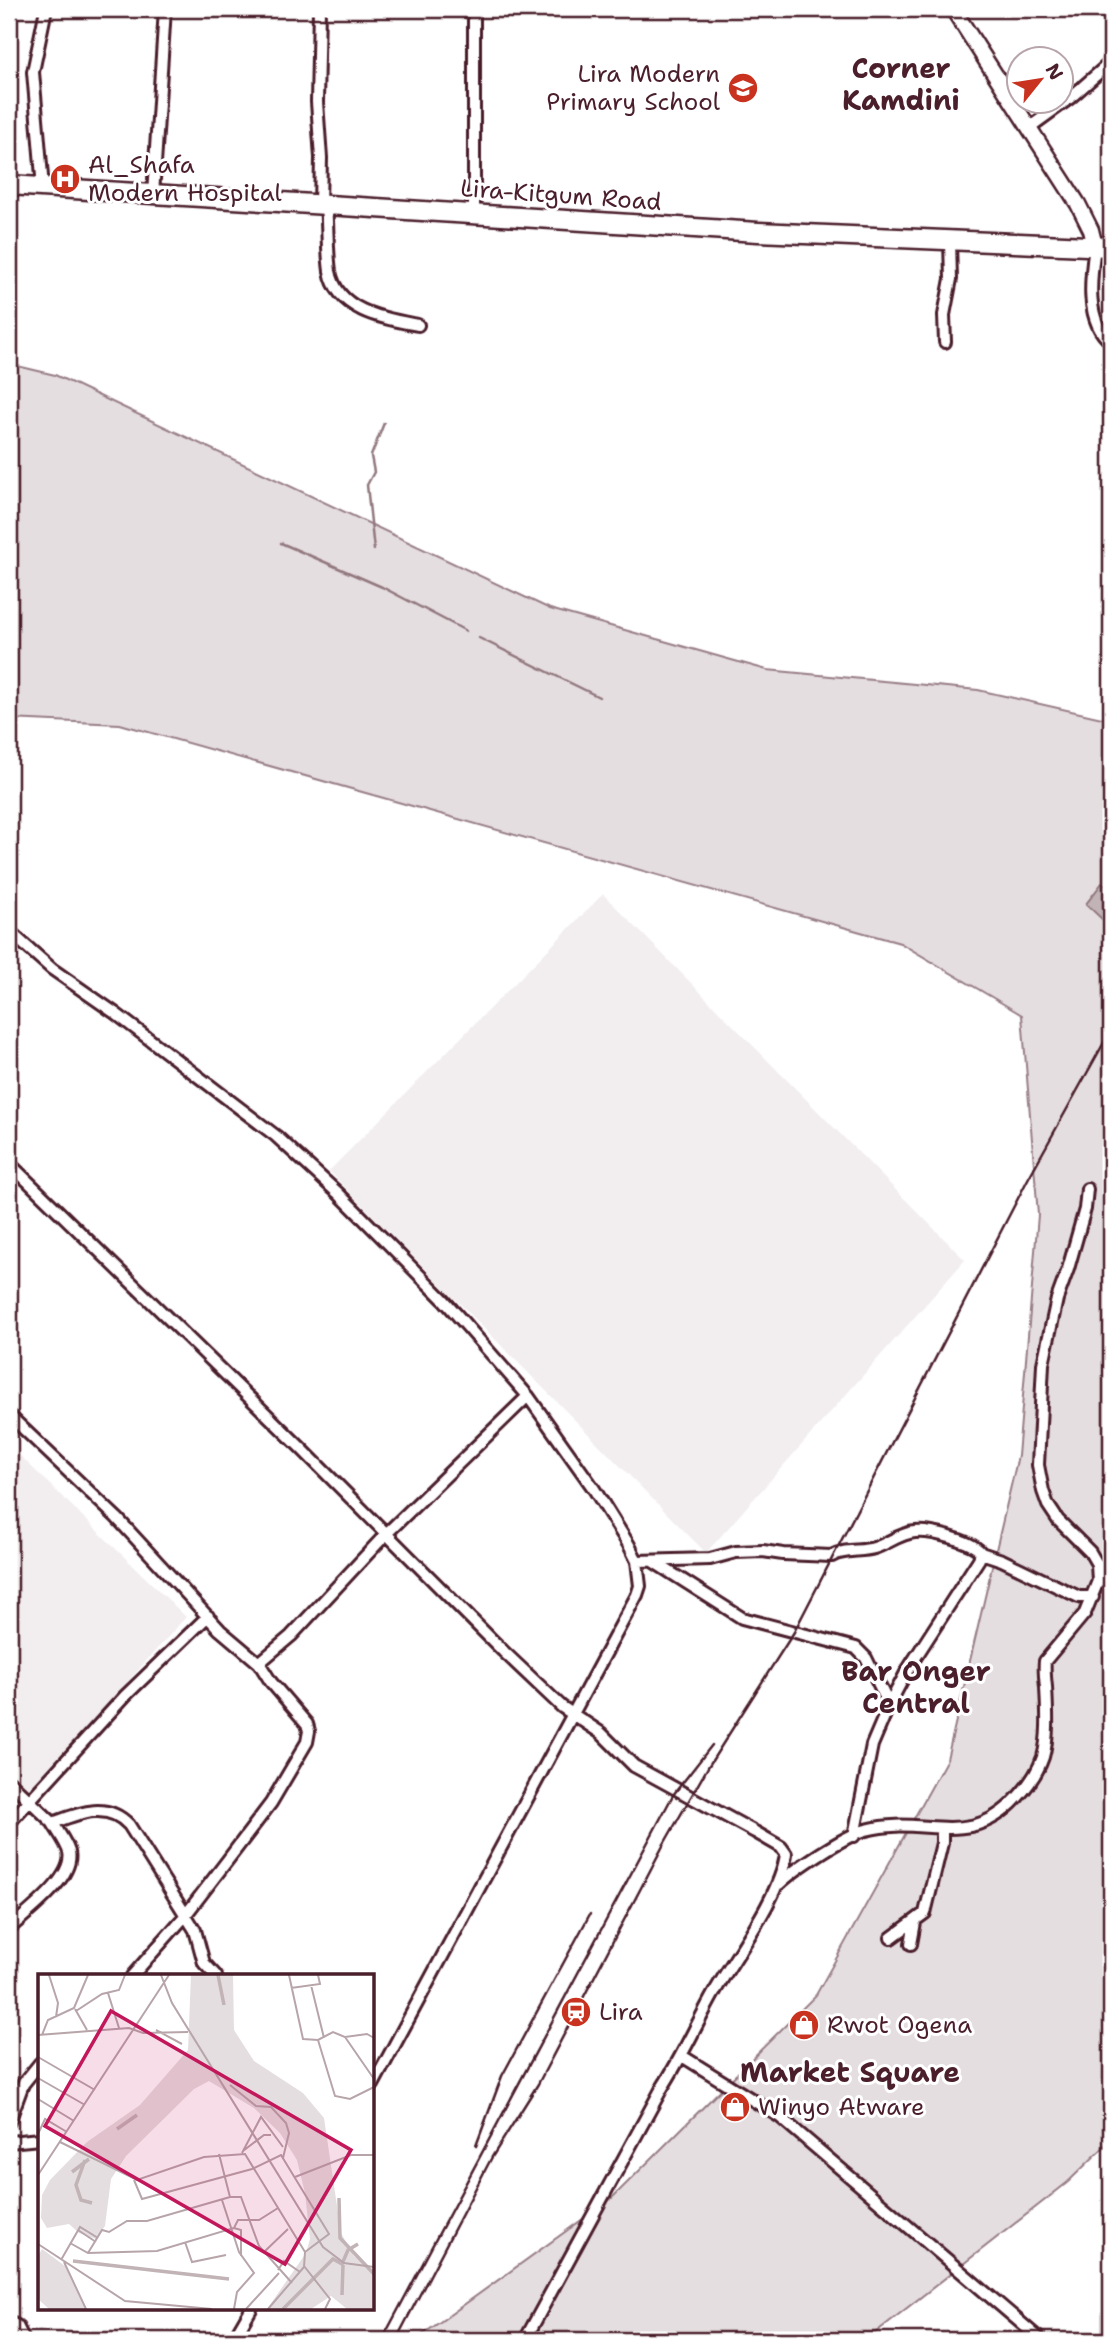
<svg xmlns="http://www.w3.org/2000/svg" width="1120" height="2349" viewBox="0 0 1120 2349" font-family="'Shantell Sans',sans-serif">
<rect width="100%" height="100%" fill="#fff"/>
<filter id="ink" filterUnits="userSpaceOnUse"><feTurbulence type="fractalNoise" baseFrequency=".0143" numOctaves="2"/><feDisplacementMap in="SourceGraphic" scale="14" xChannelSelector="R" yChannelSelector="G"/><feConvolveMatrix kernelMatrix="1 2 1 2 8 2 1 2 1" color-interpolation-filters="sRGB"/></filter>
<g filter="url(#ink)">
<path fill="#f2eeef" d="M603,894L965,1260L706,1553L329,1171Z
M9,1445L186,1617L28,1792L9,1772Z"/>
<path fill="#e5dee0" stroke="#987e86" stroke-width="2" d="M9,364L55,375L550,609L767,670L978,690L1111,720V2140L1068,2182L866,2340H415L612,2198L816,1995L947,1759L1018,1456L1038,1215L1022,1015L900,943L120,724L9,719Z"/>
<path fill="#c1b3b6" stroke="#91787e" stroke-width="2" d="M1102,883L1111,888V914L1106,923L1086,904Z"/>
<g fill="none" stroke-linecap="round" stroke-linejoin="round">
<path stroke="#91787e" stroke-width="2.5" d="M281,543L382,587L466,631
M374,550L367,485L374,472L371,456L384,423
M479,638L599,697"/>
<g stroke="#4a1f2b" stroke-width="16">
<path id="minor" d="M319,9L317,102L321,158L320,205
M1030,127L1070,98L1111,62
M43,188L33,72L46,9
M153,195L165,9
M326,205C328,227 327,250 330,271C337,312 386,319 418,325
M474,214V9
M1095,246C1091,275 1084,321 1111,342
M945,342L944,315L951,279L950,241
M9,931L52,969L115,1013L276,1136L338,1193L444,1300L528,1396L594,1489L629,1545L637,1561L640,1586L637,1595L373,2085
M9,1163L300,1447L503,1651L562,1707L601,1733L634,1766L755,1832L781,1847L786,1854C781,1895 735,1956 714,1993C696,2025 682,2057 662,2088L525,2340
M9,1415L117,1518L220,1630L259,1663L291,1636L387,1533L528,1396
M981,1553L1002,1560L1079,1597H1093
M637,1561L710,1559L736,1552L763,1551L783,1554L832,1556C843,1549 861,1552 874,1548C888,1544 900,1533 915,1532C929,1530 974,1541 981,1553L979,1559L908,1669L889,1705L872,1745L854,1836
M654,1562L742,1618L856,1648L866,1658L889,1705
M9,1781L53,1823C79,1813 107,1801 129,1825L195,1930L204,1963L216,1976
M9,1823L125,1696L208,1616
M779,1884C796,1868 844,1836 866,1830C923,1814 969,1851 1017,1798C1028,1786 1038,1772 1043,1757C1049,1736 1047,1709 1046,1687C1045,1678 1044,1669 1045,1661L1085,1613L1098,1581L1097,1564L1090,1552L1058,1520L1048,1505L1043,1491L1038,1465L1043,1364L1057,1299L1068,1269L1085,1209L1087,1189
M9,1929C26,1913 75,1878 69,1852C66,1842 58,1832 53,1823
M891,1938L925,1913L942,1843V1828
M911,1944L915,1922
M132,1976L184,1917L227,1861L271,1803L307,1742L309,1731L307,1724L271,1682L259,1663
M682,2056L780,2117L1041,2340
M9,2122L23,2084L40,2063
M9,2142L40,2139
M9,2322L17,2326L24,2340
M233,2340L251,2309"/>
</g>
<g stroke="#4a1f2b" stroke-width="19">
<path id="tertiary" d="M953,9L1078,204L1091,230L1095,246"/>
</g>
<g stroke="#4a1f2b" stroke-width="23">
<path id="primary" d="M9,185L758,232L1111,247"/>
</g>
<use href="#minor" stroke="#fff" stroke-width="10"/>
<use href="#tertiary" stroke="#fff" stroke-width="14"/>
<use href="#primary" stroke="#fff" stroke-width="18"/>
<path stroke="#4a1f2b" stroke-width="2.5" d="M476,2146L502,2076L590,1914
M382,2340L673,1795L712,1745
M396,2340L492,2157L538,2084L664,1844L708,1767L794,1632L1028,1179L1111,1030"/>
</g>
</g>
<defs>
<g id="school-disc" transform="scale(1.575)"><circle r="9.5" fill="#c8321e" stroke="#fff"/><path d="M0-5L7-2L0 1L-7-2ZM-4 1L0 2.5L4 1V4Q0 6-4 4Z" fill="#fff"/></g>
<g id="hospital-disc" transform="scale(1.575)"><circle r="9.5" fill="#c8321e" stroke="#fff"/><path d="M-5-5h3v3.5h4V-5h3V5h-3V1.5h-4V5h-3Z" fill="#fff"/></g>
<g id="station-disc" transform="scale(1.575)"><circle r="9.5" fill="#c8321e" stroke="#fff"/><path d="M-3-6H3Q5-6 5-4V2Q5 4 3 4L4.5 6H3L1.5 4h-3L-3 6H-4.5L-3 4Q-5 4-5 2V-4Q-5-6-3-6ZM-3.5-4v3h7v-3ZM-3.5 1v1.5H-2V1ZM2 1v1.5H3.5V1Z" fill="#fff"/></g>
<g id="shop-disc" transform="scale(1.575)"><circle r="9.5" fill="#c8321e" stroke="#fff"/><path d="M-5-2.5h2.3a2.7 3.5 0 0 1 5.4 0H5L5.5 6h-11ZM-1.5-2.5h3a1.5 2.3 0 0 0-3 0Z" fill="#fff"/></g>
</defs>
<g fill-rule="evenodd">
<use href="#school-disc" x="743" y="88"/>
<use href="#hospital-disc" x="65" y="179"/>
<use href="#station-disc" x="576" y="2012"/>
<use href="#shop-disc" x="804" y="2025"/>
<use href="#shop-disc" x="735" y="2107"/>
</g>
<g text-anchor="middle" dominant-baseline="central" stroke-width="6" stroke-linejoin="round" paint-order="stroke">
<g font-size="24" fill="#4a1f2b" stroke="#fff" text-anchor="start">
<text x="720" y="74" text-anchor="end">Lira Modern<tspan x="720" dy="28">Primary School</tspan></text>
<text x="88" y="165">Al_Shafa<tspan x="88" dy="28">Modern Hospital</tspan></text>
<text x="599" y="2012">Lira</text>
<text x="827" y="2025">Rwot Ogena</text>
<text x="758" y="2107">Winyo Atware</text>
</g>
<g font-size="24" fill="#4a1f2b" stroke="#fff">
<text transform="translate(561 195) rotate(4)">Lira-Kitgum Road</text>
</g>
<g font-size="28" font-weight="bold" fill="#4a1f2b" stroke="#fff">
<text x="901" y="68">Corner<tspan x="901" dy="32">Kamdini</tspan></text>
<text x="916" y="1671">Bar Onger<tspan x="916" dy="32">Central</tspan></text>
<text x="850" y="2072">Market Square</text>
</g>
</g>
<g transform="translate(38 1974)">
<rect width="336" height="336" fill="#fff"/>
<path d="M153,1H195L196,56L216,87L265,119L286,144L303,259L316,282L336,296V335H309L293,322L273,335H229L268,279L272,265L267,219L259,186L242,159L216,134L171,107L156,115L88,182L73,205L67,252L58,265L41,259L31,250L9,254L3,244L4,221L12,206L49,168L102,131L150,76ZM4,275L27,292L47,335H11L0,325V282Z" fill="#e5dee0"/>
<path fill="none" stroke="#c1b3b6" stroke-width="3.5" d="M180,1L186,31M79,155L99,141M47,186L38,211L43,226L54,229M34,198L51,185M301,224L302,264L336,300M35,287L191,305M304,321L305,291M245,335L295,285L304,290L310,276L320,270"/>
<path fill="none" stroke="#b7a5aa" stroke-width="2" d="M11,1L20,29L18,43M123,1L134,29L285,273L306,289L336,293M251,1L265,65L280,66L295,58L307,63L336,105M273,11L286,64M253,14L282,10L280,1M70,19L81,54M37,35L49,56M38,37L64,20L81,16L87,1M118,56L144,70M0,61L91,54L105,59L150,58M4,61L10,46L36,34L50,1M307,63L329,60L336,64M280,66L297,122L312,125L336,113M0,83L57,116M0,104L47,131M192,111L218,132L233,133L248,149L251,159L245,184M0,125L36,147M0,160L7,145L29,158M22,168L99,206L166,183L207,180L267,278L266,293L230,335M205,177L226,161H233M204,179L223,143L245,173M0,201L131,1M257,203L313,181H336M96,206L104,225L214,195L243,181L291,260L267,278M192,223H203L221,272L254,309M184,226L201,278L216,299L199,318L196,335M196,254L203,256V282M40,256L58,268M147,268L154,288L188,281M32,269L50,279L119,277L196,254L200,246H221L240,234M0,270L87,327L174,335M226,278L250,255M50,279L64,256L71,258L89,247H109L192,223L181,180M23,286L42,253L60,264M26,288L48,335M266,292L292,325L287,335M240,296L246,287L262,298M208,335L241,299"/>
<path fill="#c2185b" fill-opacity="0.15" stroke="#c2185b" stroke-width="3.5" d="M73,37L313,176L247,290L7,152Z"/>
<rect width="336" height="336" fill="none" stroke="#4a1f2b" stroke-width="3.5"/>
</g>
<rect width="1120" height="2349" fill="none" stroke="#fff" stroke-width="35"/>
<rect x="18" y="18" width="1085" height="2314" fill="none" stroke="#4a1f2b" stroke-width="2.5" filter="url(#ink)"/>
<g transform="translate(1040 80) rotate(60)"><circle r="33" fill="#ffffff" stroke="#b7a5aa" stroke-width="2"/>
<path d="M0-5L12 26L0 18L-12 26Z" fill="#c8321e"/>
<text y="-10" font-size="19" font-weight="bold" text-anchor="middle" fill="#4a1f2b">N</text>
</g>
</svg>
